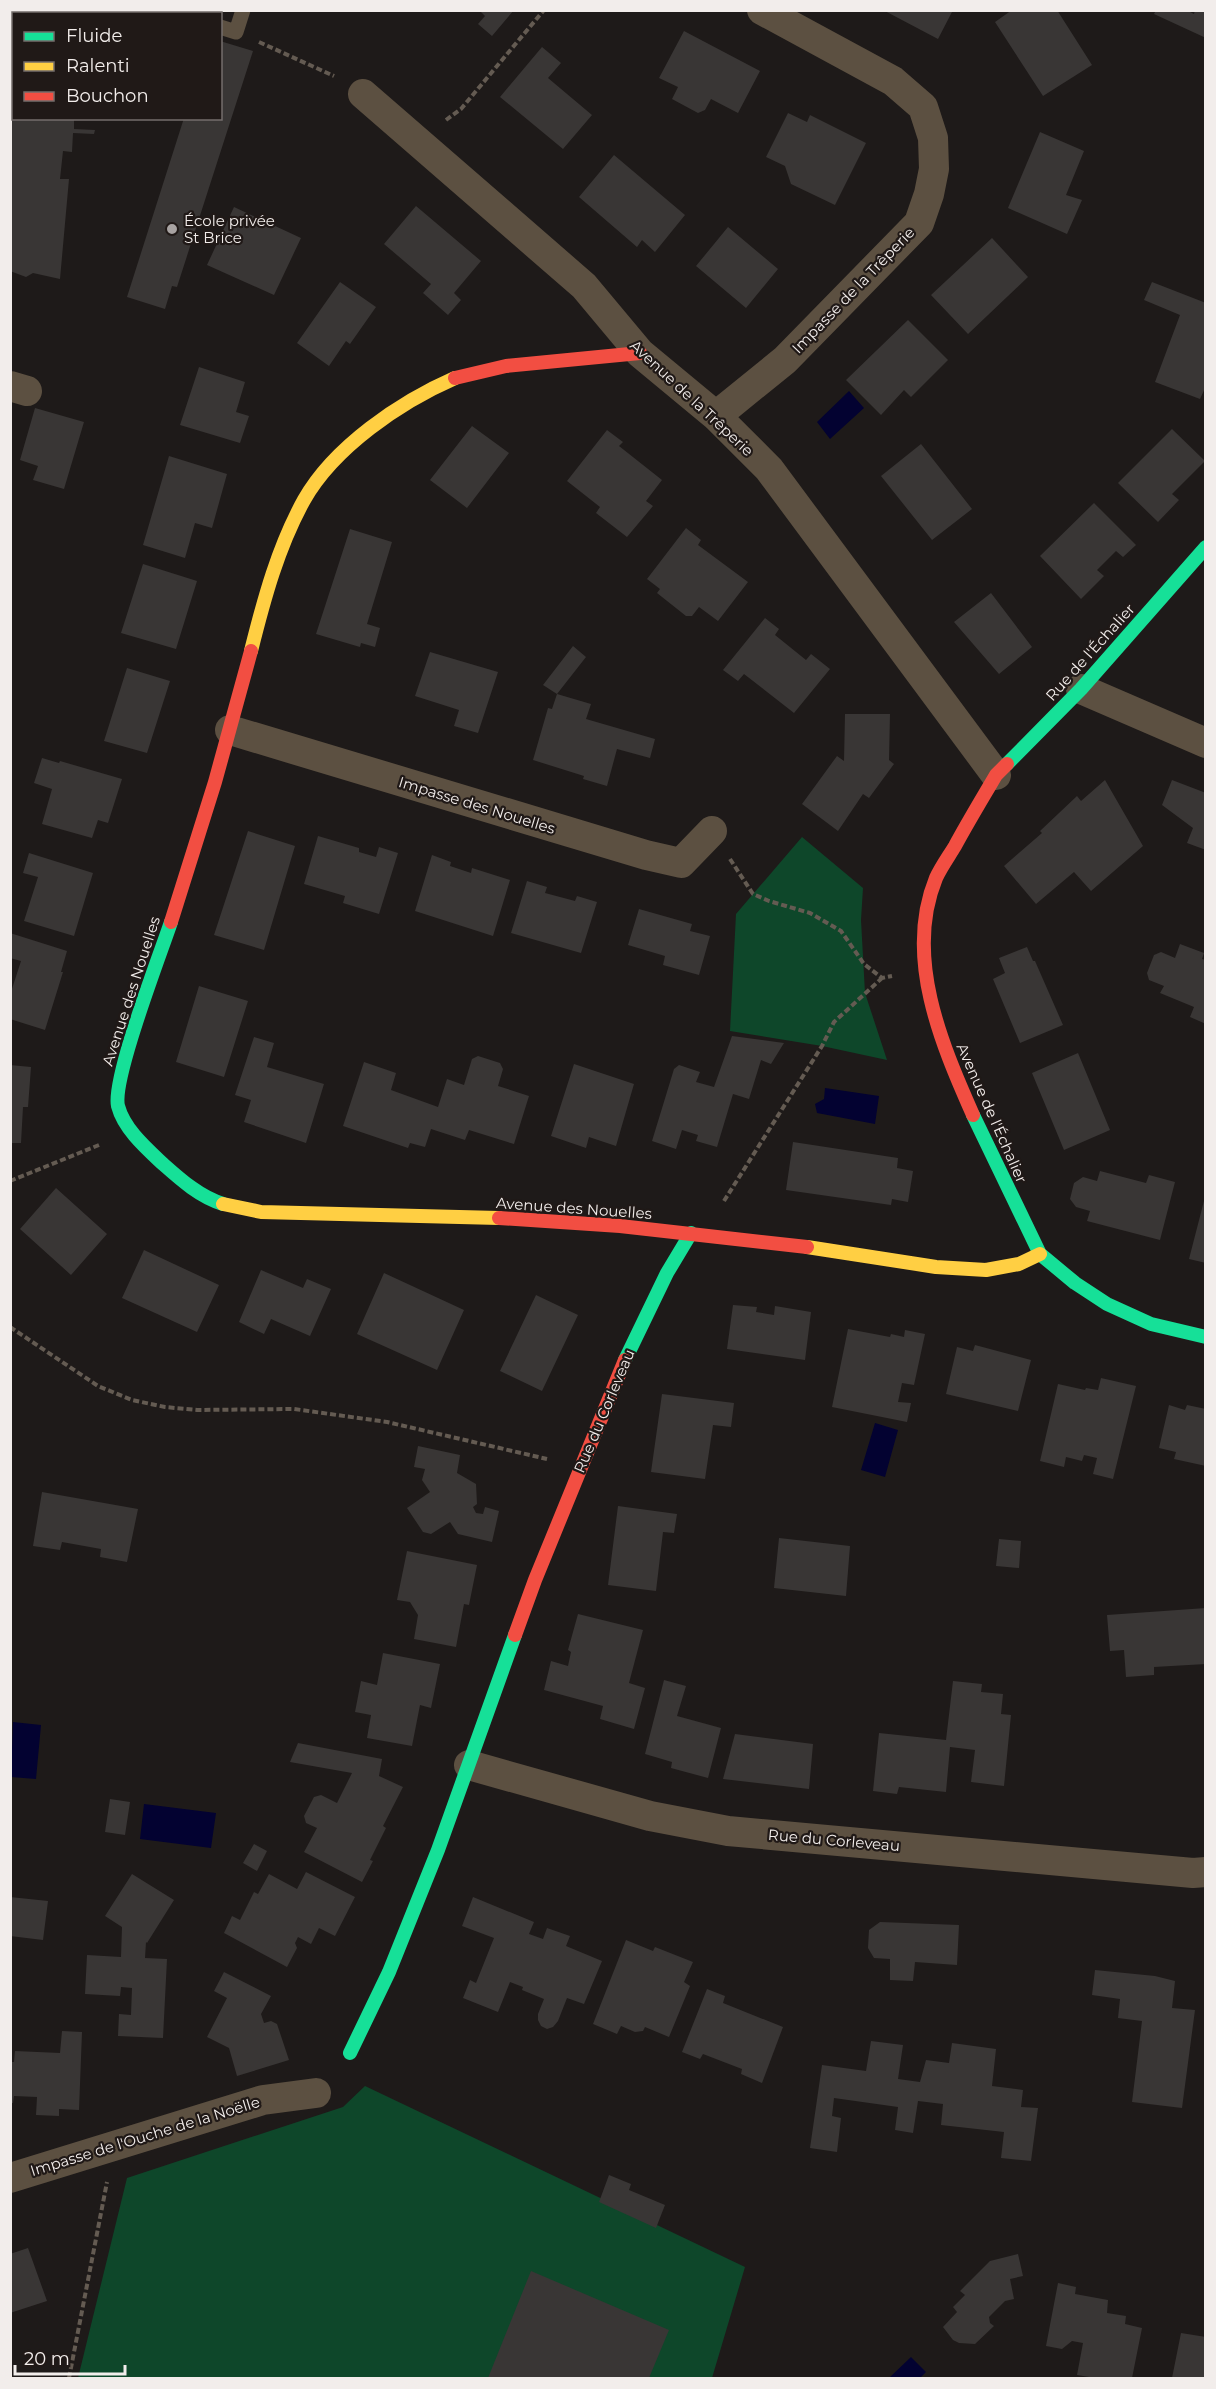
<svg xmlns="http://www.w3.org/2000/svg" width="1216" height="2389" viewBox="0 0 1216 2389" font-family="Montserrat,sans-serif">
<rect width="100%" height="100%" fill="#1e1a19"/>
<path fill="#0e472a" d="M802,837L863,888L861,920L865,993L887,1060L822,1046L730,1031L736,914Z
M365,2086L745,2267L712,2378H78L127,2178L343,2107Z"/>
<path fill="#030231" d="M849,391L864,408L830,439L817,422Z
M825,1088L879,1096L875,1124L817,1113L815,1104L824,1099Z
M875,1423L898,1430L885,1477L861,1470Z
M13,1722L41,1725L36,1779L11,1777Z
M144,1804L216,1813L211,1848L140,1839Z
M911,2357L926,2372L920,2378H889Z"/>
<path fill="#393635" d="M479,10H514L492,36L478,24L485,16Z
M883,10H953L938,39Z
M1012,10H1057L1092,65L1043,96L995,22Z
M1156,10H1186L1194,14L1195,10H1205L1206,38L1154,14Z
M684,31L760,71L738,113L711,99L705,110L698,113L672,99L678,87L659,78Z
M220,41L253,51L177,287L172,286L165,309L127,297L184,118H220Z
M542,47L561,63L548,78L592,115L563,149L500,97Z
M10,67L14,68V118H74V129L95,130L94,134L73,133L72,152L63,151L60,179H69L60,279L33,273L26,277L10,271Z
M788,113L807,122L810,115L866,143L835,205L791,184L785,166L766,157Z
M1040,132L1084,151L1066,195L1082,200L1067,234L1008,208Z
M614,155L685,215L655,252L642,240L637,247L579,197Z
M416,206L481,261L454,293L461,300L448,315L423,293L431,284L384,244Z
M234,207L301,238L274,295L207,265Z
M728,227L778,269L746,308L696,266Z
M992,238L1028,277L968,334L931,295Z
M340,282L376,307L350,344L346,341L329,366L297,343Z
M1152,282L1206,303V386L1200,399L1155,382L1180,315L1144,300Z
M908,320L948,360L911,397L904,390L881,415L846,380Z
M199,367L245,382L236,412L249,416L240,443L180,425Z
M35,408L84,422L64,489L33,480L38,466L20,460Z
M472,426L509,453L467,508L430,480Z
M1172,429L1205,461L1172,494L1179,500L1158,522L1118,483Z
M607,430L623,442L619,446L662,480L646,501L653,506L627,537L596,513L600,507L567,481Z
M921,444L972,509L932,540L881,476Z
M169,456L227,474L212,528L195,523L185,558L143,545Z
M1094,503L1136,545L1123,557L1116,551L1097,570L1104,576L1081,599L1040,556Z
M686,528L701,540L698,545L748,582L718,621L699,607L692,616H686L657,593L660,589L647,579Z
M350,529L392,542L367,624L380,628L375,647L361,643L360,647L316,634Z
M143,564L197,581L176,649L121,633Z
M991,593L1032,647L999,674L954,622Z
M765,618L779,629L775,635L806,660L811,654L830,669L794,713L744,674L738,681L723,670Z
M573,646L586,657L557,694L543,685Z
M430,652L498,672L478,733L454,726L459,710L415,696Z
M127,668L170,681L147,753L104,741Z
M557,694L591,704L586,719L655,739L650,758L617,749L607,786L583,779L584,776L533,760L548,708L552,709Z
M845,714H890L889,760L894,764L869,798L863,794L838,831L802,804L837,756L844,761Z
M42,758L59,763L60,761L122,779L108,823L98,820L92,838L42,824L52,789L34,783Z
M1105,780L1143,846L1091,891L1074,872L1036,904L1004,866L1042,833L1040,831L1077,796L1081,801Z
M1172,780L1206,793V850L1187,843L1193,828L1162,805Z
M248,831L295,846L264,950L214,935Z
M318,836L359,848V852L376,857L379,847L398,853L379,914L343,903L345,896L304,884Z
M29,853L93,873L74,936L24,921L38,877L23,873Z
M432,855L451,862L450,866L471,873L472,868L510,880L493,936L415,911Z
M527,881L547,887L545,893L575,901L577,896L597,902L581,953L511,933Z
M639,909L692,924L690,931L710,936L699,975L663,965L665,956L628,945Z
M10,933L67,951L61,972H63L45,1030L10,1019V995L21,961L10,958Z
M1180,944L1204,953L1202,959L1206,960V1024L1190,1017L1194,1007L1160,993L1164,986L1149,980L1147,973L1154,955L1161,952L1175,958Z
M1027,947L1033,961H1035L1063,1025L1020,1043L993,979L1005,973L999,958Z
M199,986L248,1001L224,1077L176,1062Z
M732,1036L784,1043L771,1064L761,1060L749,1099L733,1094L717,1147L696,1141L698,1135L682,1130L676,1149L652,1141L674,1069L679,1065L700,1072L696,1082L714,1087Z
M254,1037L274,1043L267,1067L324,1084L306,1143L244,1122L251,1100L235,1095Z
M1078,1053L1110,1130L1064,1150L1032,1073Z
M478,1056L500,1063L503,1069L498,1086L529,1096L514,1144L469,1130L465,1140L431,1129L425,1147L410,1143L408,1148L343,1126L364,1062L396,1073L391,1090L438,1107L447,1079L464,1085L472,1059Z
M574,1064L634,1084L616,1146L589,1137L586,1148L551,1136Z
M10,1065L31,1067L28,1107H23L21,1143H10Z
M793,1142L898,1158L897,1168L913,1171L908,1202L892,1199L891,1205L786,1190Z
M1100,1171L1146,1183L1149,1175L1175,1182L1160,1240L1087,1221L1090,1211L1076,1207L1070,1199L1074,1183L1083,1177L1097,1181Z
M56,1188L107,1234L71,1275L20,1229Z
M1205,1197H1206V1263L1189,1259Z
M144,1250L219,1285L197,1332L122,1298Z
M261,1270L303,1288L307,1279L331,1289L310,1336L271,1319L264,1334L239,1322Z
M384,1273L464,1310L437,1370L357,1334Z
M536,1295L578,1315L542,1391L500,1371Z
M733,1305L757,1307L756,1312L774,1315L775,1306L811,1312L805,1360L727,1349Z
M848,1329L890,1337L891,1334L904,1337L905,1330L925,1334L914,1385L902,1383L898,1402L911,1403L907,1422L832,1407Z
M975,1345L1031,1360L1018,1411L946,1394L957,1347L973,1351Z
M1101,1378L1136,1386L1113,1479L1093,1474L1097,1458L1084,1455L1082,1461L1066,1457L1064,1467L1040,1461L1058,1384L1085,1390L1086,1388L1098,1390Z
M662,1394L734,1403L731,1427L713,1425L705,1479L651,1472Z
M1169,1405L1185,1410L1187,1405L1206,1409V1466L1174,1459L1176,1452L1159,1448Z
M418,1446L460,1455L457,1473L476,1484L477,1504L473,1507L476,1513L483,1514L485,1507L499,1511L492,1542L458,1534L450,1522L431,1534L423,1532L407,1508L430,1492L422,1480L425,1469L414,1467Z
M42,1492L138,1509L127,1562L100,1557L101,1549L62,1542L60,1550L33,1546Z
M618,1506L677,1514L674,1533L663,1532L656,1591L608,1585Z
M779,1538L850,1546L846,1596L774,1588Z
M999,1539L1021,1541L1019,1568L996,1566Z
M407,1551L477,1565L469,1605L464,1604L456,1647L414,1639L418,1615L410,1602L397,1600Z
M1206,1608V1664L1154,1667V1675L1126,1677L1124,1650L1110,1651L1107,1615Z
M578,1614L643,1630L629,1683L645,1688L634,1729L600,1719L603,1706L544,1690L551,1661L568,1666L571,1652L568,1650Z
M383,1653L440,1664L431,1708L420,1705L412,1746L367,1738L371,1715L355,1712L361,1681L377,1685Z
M664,1680L686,1686L677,1716L721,1728L708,1778L671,1768L672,1762L645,1754Z
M953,1681L982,1684L981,1692L1003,1694L1001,1714L1011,1715L1004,1786L971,1782L975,1750L950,1747L946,1792L899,1787L897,1794L873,1791L879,1733L946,1740Z
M735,1734L813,1744L809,1789L723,1779Z
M298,1743L382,1759L379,1776L403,1787L383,1826L386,1828L370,1860L373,1861L362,1882L304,1852L317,1828L306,1823L304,1816L314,1797L321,1795L337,1803L352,1773L290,1762Z
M110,1799L130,1802L125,1835L105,1832Z
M254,1844L267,1851L257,1871L243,1863Z
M306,1872L355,1897L335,1936L319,1928L311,1944L298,1937L295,1943L297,1948L287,1967L224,1933L232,1916L240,1920L254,1892L258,1894L269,1874L297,1889Z
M132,1874L174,1900L147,1943L146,1942L145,1958L167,1959L163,2038L118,2036L119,2014L131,2015L132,1988L121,1987L120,1996L85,1994L87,1955L121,1957L122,1927L105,1916Z
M10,1897L48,1901L43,1940L10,1936Z
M473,1897L534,1922L529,1934L543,1939L547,1928L570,1936L566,1946L602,1961L584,2004L567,1998L558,2021L553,2027L547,2029L541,2026L538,2020V2014L544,1999L522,1990L523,1987L510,1982L498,2012L463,1998L470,1980L476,1983L494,1938L462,1926Z
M880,1922L959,1925L957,1965L915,1962L913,1981L890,1980V1959L874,1958L868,1948L869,1930Z
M626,1940L653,1951L655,1947L693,1962L684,1982L690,1986L669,2037L645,2027L643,2031L635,2032L621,2026L617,2034L593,2024Z
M1095,1970L1155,1976L1175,1981L1172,2008L1195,2010L1182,2108L1132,2102L1142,2021L1118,2018L1120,1999L1092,1995Z
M224,1972L271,1996L261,2014L264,2023L271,2021L277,2024L289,2060L237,2076L229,2048L207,2037L227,1998L214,1991Z
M707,1989L725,1996L723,2003L783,2027L762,2083L741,2074L742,2069L703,2054L700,2059L682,2052Z
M62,2031L82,2032L79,2110L59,2109V2116L36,2115L37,2097L14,2096L13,2103H10V2062H14L15,2051L60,2053Z
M871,2041L903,2045L898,2079L920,2082L926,2060L949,2063L952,2043L996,2049L992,2086L1023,2090L1021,2107L1038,2108L1031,2161L1001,2158L1004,2132L941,2125L943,2104L918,2101L913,2133L895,2130L898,2107L834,2098L832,2116L841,2118L837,2152L810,2148L822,2065L866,2071Z
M609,2175L631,2184L629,2190L665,2205L656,2228L599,2202Z
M28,2248L47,2301L10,2313V2254Z
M1018,2254L1023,2276L1010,2279L1014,2299L1005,2301L989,2317L990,2323L994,2326L975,2344L959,2343L953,2340L943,2327L957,2312L953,2307L965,2295L960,2291L990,2261Z
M531,2271L669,2330L649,2378H488Z
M1058,2283L1076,2287L1075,2294L1108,2300L1107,2313L1126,2316L1125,2324L1142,2328L1132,2378H1095L1077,2375L1083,2343L1072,2341L1062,2349L1046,2346Z
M1181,2333L1206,2337V2378H1172Z"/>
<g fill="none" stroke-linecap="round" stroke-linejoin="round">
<path stroke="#645b52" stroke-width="4" stroke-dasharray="6 3" stroke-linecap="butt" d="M259,42L334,76
M446,120L461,109L544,10
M730,859L753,894L769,901L810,913L841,931L864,964L882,978L892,976
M10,1181L99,1145
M724,1201L822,1046L834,1022L882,978
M10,1327L98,1386L132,1400L165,1407L197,1410L294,1409L387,1422L547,1459
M69,2378L107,2182"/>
<path stroke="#5c5041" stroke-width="15" d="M162,10L172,14
M220,27L236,32L243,10"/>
<path stroke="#5c5041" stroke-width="30" d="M363,94L584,286L640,353L716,416L769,469L996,775
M10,386L27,391
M716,416L785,360L919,223L929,194L934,169L933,138L923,107L893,81L762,10
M1081,689L1206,743
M230,730L646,855L681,863L712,831
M469,1765L650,1816L728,1831L1193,1873L1206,1872
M10,2178L263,2100L316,2093"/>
<path stroke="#16e098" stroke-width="14" d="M1007,764L1081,689L1206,547
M171,922C160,955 112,1079 118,1106C124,1129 146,1148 163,1164C181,1180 200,1197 223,1204
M973,1115L1040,1254L1075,1283L1107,1304L1151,1324L1206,1337
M625,1360L667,1273L691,1233
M350,2053L389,1972L438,1850L515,1635"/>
<path stroke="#ffcf43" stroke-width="14" d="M251,651C264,599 278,547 304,500C334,447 400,402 455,378
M223,1204L261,1212L499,1218
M807,1247L936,1267L986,1270L1019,1264L1040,1254"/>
<path stroke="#f24e42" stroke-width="14" d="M455,378L506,366L640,353
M171,922L215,782L251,651
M973,1115C941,1043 904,956 936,878C941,867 949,856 955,846C968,822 982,799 996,775L1007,764
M499,1218L620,1226L807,1247
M515,1635L535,1580L625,1360"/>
</g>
<circle fill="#a8a3a2" stroke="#201917" stroke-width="2" cx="172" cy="229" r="6"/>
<g text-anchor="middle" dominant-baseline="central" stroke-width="4.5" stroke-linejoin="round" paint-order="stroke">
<g font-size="15" fill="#f2edeb" stroke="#201917" text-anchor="start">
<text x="184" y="220">École privée<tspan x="184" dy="17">St Brice</tspan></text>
</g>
<g font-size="15" fill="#f2edeb" stroke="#201917">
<text transform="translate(853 290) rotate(-46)">Impasse de la Trêperie</text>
<text transform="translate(692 398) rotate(43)">Avenue de la Trêperie</text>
<text transform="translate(1090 652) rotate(-48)">Rue de l'Échalier</text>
<text transform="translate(477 805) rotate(17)">Impasse des Nouelles</text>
<text transform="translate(131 991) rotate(-72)">Avenue des Nouelles</text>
<text transform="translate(992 1113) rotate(66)">Avenue de l'Échalier</text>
<text transform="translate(574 1208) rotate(4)">Avenue des Nouelles</text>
<text transform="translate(604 1411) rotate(-67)">Rue du Corleveau</text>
<text transform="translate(834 1840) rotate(5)">Rue du Corleveau</text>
<text transform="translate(145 2136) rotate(-17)">Impasse de l'Ouche de la Noëlle</text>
</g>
</g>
<rect width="1216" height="2389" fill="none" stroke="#f2edeb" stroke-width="24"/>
<rect x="12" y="12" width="210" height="108" fill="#201917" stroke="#746e6c" stroke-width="1.5"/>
<rect x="24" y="32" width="30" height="9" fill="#16e098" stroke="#746e6c" stroke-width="1.5"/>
<text x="66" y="42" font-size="18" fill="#f2edeb">Fluide</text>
<rect x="24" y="62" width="30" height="9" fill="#ffcf43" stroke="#746e6c" stroke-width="1.5"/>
<text x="66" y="72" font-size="18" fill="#f2edeb">Ralenti</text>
<rect x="24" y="92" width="30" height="9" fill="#f24e42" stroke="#746e6c" stroke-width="1.5"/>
<text x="66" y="102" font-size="18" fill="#f2edeb">Bouchon</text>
<path d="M15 2365v9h110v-9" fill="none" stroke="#f2edeb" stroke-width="3"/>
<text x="24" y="2365" font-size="18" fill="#f2edeb" stroke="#201917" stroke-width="4.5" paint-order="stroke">20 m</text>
</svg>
